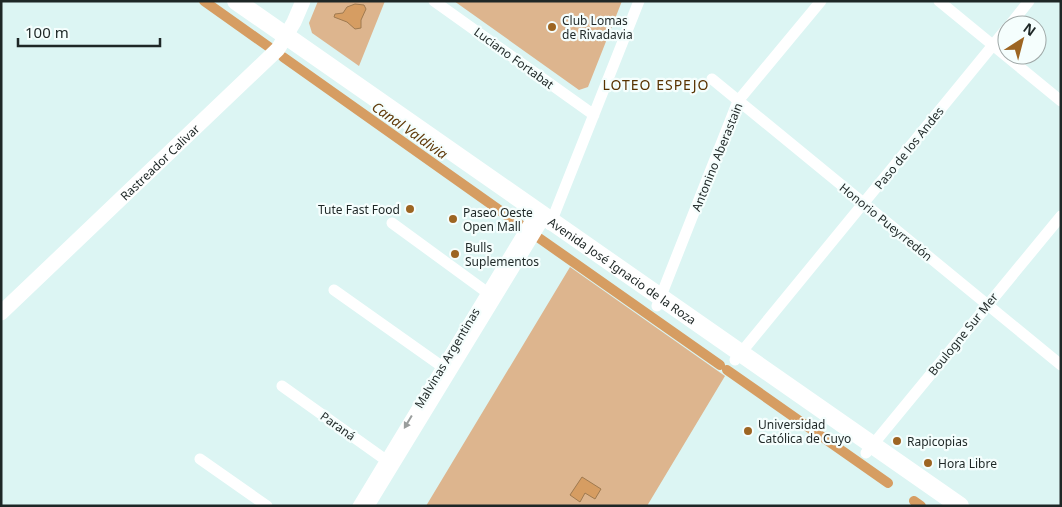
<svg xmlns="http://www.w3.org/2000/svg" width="1062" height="507" viewBox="0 0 1062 507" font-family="'Noto Sans',sans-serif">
<rect width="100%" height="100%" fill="#dcf5f3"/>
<path fill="#ddb58e" d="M318,1H385L359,66L312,33L309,23Z
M454,1H622L588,87L579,90Z
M570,267L725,376L647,506H426Z"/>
<path fill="#d69d62" stroke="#9f7a50" d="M355,4L364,5L366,9L361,20V28L355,29L347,22L334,17L335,14L343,13L347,7Z
M582,477L601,489L595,499L585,493L580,502L570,495Z"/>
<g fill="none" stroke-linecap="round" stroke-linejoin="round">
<path stroke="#d69d62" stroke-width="10" d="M204,1L269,47
M283,57L522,226
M539,238L720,365
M727,370L888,483
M914,501L921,506"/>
<path stroke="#fff" stroke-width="11" d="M434,1L594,115
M939,1L1061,101
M1010,25L1029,1
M712,79L1061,365
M392,223L492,296
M550,225L639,1
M334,290L447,370
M657,306L738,101L821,1
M735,360L1007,28
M282,386L390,463
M866,453L1061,216
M200,459L267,506
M358,506L537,210
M369,506L546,216"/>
<path stroke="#fff" stroke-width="15" id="s1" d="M1,313L278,49L294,22L303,1"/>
<path stroke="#fff" stroke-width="18" id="s2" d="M236,1L960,506"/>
</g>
<defs><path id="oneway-solid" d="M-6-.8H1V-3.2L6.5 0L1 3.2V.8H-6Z" transform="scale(1.25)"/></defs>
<use fill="#9a9e9d" href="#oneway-solid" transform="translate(408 422) rotate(121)"/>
<g fill="#9d6522" stroke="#f5fefd" stroke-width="2">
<circle cx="552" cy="27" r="5"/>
<circle cx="410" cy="209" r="5"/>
<circle cx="453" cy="219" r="5"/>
<circle cx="455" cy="254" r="5"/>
<circle cx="748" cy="431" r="5"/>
<circle cx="897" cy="441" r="5"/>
<circle cx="928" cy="463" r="5"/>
</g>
<g text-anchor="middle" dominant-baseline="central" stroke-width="4.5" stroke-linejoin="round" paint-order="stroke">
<g font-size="12" fill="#1e2726" stroke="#f5fefd" text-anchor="start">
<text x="562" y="20">Club Lomas<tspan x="562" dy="14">de Rivadavia</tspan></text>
<text x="400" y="209" text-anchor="end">Tute Fast Food</text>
<text x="463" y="212">Paseo Oeste<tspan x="463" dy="14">Open Mall</tspan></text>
<text x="465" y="247">Bulls<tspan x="465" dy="14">Suplementos</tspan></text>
<text x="758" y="424">Universidad<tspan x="758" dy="14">Católica de Cuyo</tspan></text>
<text x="907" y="441">Rapicopias</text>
<text x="938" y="463">Hora Libre</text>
</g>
<g font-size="12" fill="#1e2726" stroke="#f5fefd">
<text transform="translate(514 58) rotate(36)">Luciano Fortabat</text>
<text transform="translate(909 148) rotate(-51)">Paso de los Andes</text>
<text transform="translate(717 157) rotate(-68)">Antonino Aberastain</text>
<text stroke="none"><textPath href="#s1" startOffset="219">Rastreador Calivar</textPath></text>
<text transform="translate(886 222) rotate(39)">Honorio Pueyrredón</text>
<text stroke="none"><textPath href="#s2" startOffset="471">Avenida José Ignacio de la Roza</textPath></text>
<text transform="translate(963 334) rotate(-51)">Boulogne Sur Mer</text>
<text transform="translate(447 358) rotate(-59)">Malvinas Argentinas</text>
<text transform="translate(338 426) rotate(35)">Paraná</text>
</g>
<g font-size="14" letter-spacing="1" fill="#583300" stroke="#f5fefd">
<text x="656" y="84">LOTEO ESPEJO</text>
</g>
<g font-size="14" font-style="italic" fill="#603a0a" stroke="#f5fefd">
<text transform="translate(410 130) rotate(35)">Canal Valdivia</text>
</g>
</g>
<rect width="1062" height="507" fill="none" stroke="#1e2726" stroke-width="5"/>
<g transform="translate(1022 40) rotate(36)"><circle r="24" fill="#f5fefd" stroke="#9fa8a7"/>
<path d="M0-4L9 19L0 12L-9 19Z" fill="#9d6522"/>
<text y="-8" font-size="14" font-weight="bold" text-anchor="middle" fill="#1e2726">N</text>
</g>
<path d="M18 38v8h142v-8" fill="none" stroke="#1e2726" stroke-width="2.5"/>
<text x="25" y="38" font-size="15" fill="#1e2726" stroke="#f5fefd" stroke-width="4" paint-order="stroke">100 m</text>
</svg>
